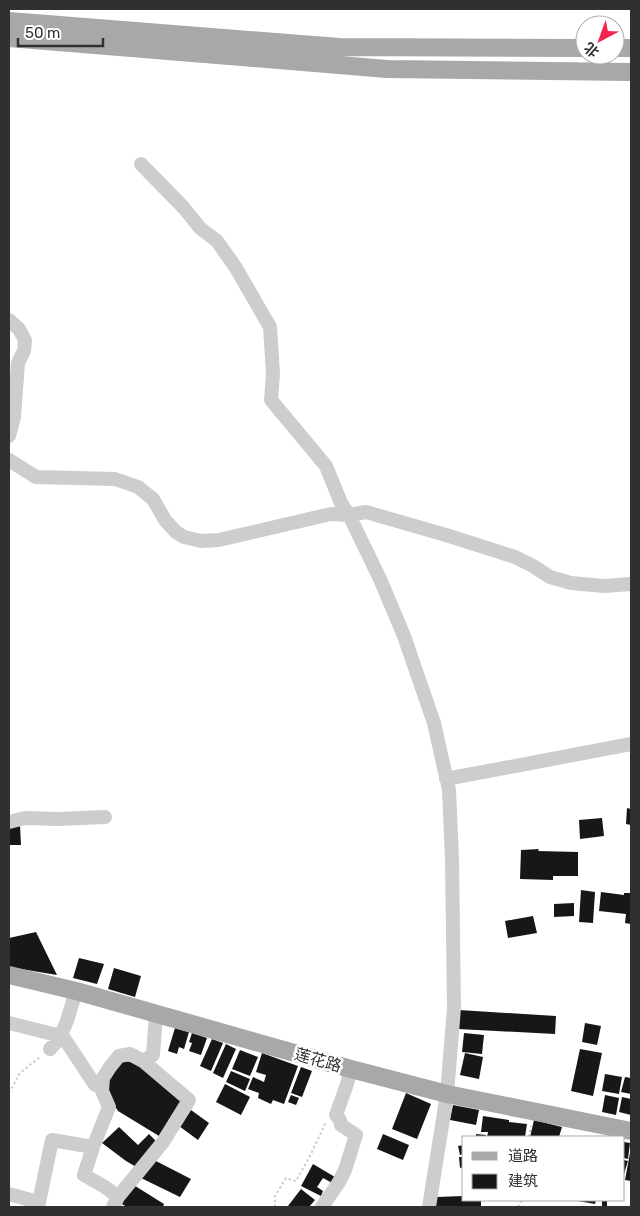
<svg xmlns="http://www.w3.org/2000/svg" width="640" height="1216" viewBox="0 0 640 1216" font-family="Rubik,'Noto Sans SC',sans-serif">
<rect width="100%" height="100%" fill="#fff"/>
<path fill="#171717" d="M627,808L631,809V825L626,824Z
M602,818L604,836L580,839L579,820Z
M20,825L21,845H9V826Z
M539,849L538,851L578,852V876H553V880L520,879L521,850Z
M581,890L595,892L593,923L579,922Z
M601,892L624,895V893H631V924L625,923L626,914L599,911Z
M574,903V916L554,917V904Z
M533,916L537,933L508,938L505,921Z
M36,932L57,975L9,967V938Z
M79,958L104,964L97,984L73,978Z
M114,968L141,976L135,997L108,989Z
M459,1010L556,1016L555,1034L458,1029Z
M585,1023L601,1026L597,1045L582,1042Z
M175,1028L189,1032L184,1049L179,1047L177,1054L168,1051Z
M192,1033L207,1038L201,1055L189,1051L192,1043L189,1042Z
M464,1033L484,1035L482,1054L462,1052Z
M212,1039L223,1043L211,1071L200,1066Z
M226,1044L236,1049L223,1078L213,1073Z
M580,1049L602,1053L593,1096L571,1091Z
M240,1050L258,1057L250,1076L232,1069Z
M262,1053L298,1066L284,1104L273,1100L271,1104L258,1098L259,1093L248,1089L253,1077L264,1082L266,1075L256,1072Z
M465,1053L483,1057L479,1079L460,1075Z
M122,1060L143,1065L183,1102L159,1136L118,1111L107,1094V1079Z
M301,1067L312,1071L302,1097L291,1093Z
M231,1071L250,1079L245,1091L226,1082Z
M605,1074L622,1077L619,1094L602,1091Z
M625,1077L631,1078V1094L621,1092Z
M225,1084L250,1097L241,1115L216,1102Z
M406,1093L431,1104L417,1139L392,1129Z
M291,1095L299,1098L296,1105L288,1102Z
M605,1095L619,1098L616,1115L602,1112Z
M622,1097L631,1099V1115L619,1112Z
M453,1105L479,1110L476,1125L450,1120Z
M191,1110L209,1123L198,1140L179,1126Z
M483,1116L509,1120V1122L527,1124L525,1137H487L488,1132H481Z
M534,1120L562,1127L559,1137H530Z
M119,1127L138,1145L149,1134L158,1143L138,1168L126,1161L102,1143Z
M383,1134L409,1145L403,1160L377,1149Z
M476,1134L486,1135V1137H476Z
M624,1142L630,1143L628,1159L624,1158Z
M464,1145V1154L460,1155L458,1146Z
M630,1153H631V1181L625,1180Z
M459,1157H464V1167L460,1168Z
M154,1160L191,1179L180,1197L141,1178Z
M624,1160L628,1161L624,1174Z
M313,1164L335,1177L332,1183L323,1178L317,1187L323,1191L321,1196L301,1186Z
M132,1184L164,1204L163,1207H127L120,1203Z
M301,1189L315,1200L309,1207H289L288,1206Z
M464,1196V1200H481V1207H436V1197Z
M578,1200H596L595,1204L578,1201Z
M602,1200H607V1206H602Z"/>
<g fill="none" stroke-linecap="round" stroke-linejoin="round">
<path stroke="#cdcdcd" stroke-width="2" stroke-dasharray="2.5 2.5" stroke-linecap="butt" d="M9,1093L20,1073L41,1056
M529,1137L531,1126
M274,1207L275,1205V1196L286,1178L296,1181L310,1156L326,1122
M518,1207L522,1200"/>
<path stroke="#cdcdcd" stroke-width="14" d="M141,164L184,208L200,228L217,241L236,268L270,327L273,374L271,400L326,466L341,503L349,515L380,579L404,636L434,723L449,790L452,859L454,1008L447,1094L429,1207
M9,320L19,329L25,340L24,351L18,363L14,417L9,436
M9,460L36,477L115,479L138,487L153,499L165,520L176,532L184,537L201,541L219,540L331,514L349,515L366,512L446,535L515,557L533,566L550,577L571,583L604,586L631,584
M446,779L631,744
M9,822L25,818L58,819L105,817
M9,1023L61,1036L64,1038L95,1085
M50,1049L59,1039L67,1021L76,991
M93,1147L109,1107L102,1091L103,1078L110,1067L119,1056L130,1054L143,1061
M9,1194L38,1202
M38,1207L52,1140L93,1147L84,1175L105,1187L118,1197
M113,1207L118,1197L163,1142L189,1100L143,1061L153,1055L156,1014
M322,1207L339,1182L345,1170L356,1135L341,1125L340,1120L336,1115L347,1084L351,1069"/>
<path stroke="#a8a8a8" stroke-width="18" d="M9,21L339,47L585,48
M9,38L387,69L631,72
M615,48H631
M9,975L76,991L351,1069L447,1094L631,1131"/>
</g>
<g text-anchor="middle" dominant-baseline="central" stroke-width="5" stroke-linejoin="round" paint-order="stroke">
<g font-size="16" fill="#303030" stroke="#fff">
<text transform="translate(318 1060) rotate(16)">莲花路</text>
</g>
</g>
<rect width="640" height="1216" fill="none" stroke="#303030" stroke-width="20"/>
<rect x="462" y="1136" width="162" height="65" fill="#ffffff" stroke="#acacac"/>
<rect x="472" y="1152" width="25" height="8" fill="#a8a8a8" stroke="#acacac"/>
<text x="508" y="1161" font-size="15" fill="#303030">道路</text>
<rect x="472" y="1174" width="25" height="15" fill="#171717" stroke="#acacac"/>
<text x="508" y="1186" font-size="15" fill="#303030">建筑</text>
<g transform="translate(600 40) rotate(221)"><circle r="24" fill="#ffffff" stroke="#acacac"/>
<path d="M0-4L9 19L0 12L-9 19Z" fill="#f4254f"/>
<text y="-8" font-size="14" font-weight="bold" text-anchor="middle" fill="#303030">北</text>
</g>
<path d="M18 38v8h85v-8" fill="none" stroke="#303030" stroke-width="2.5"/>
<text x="25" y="38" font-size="15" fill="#303030" stroke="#ffffff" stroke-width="4" paint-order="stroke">50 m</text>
</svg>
